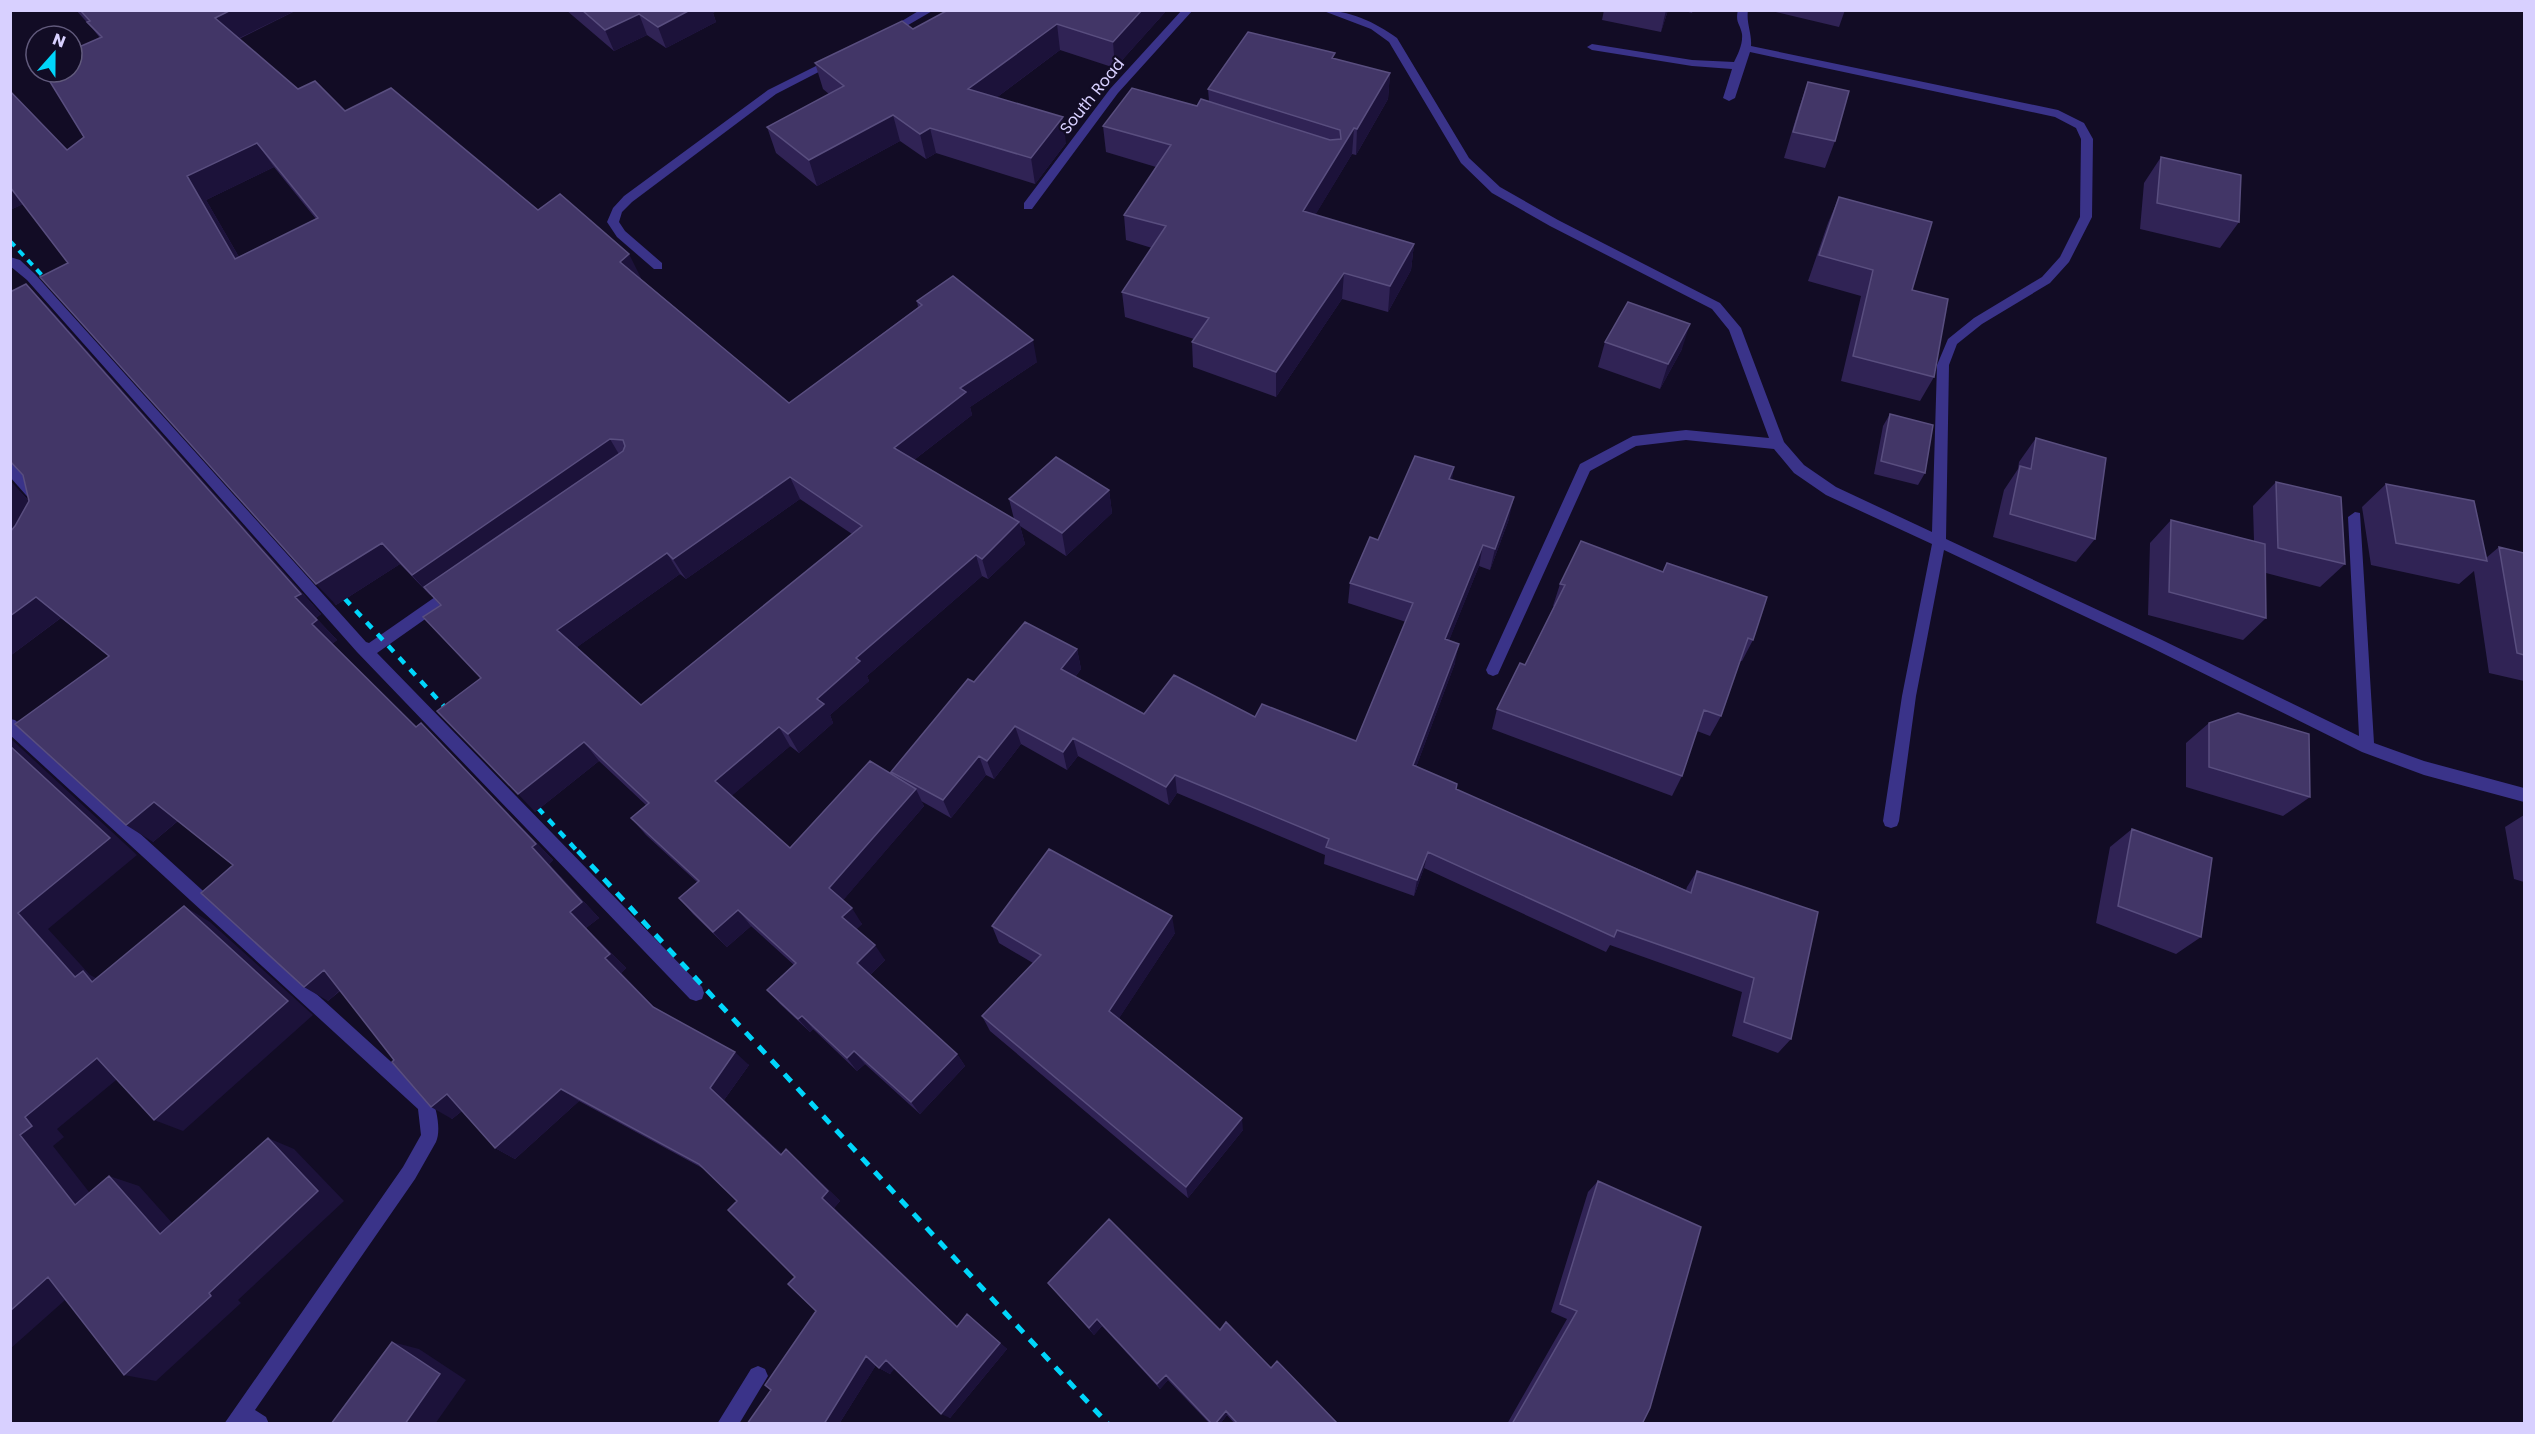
<svg xmlns="http://www.w3.org/2000/svg" width="2535" height="1434" viewBox="0 0 2535 1434" font-family="Poppins,sans-serif">
<rect width="100%" height="100%" fill="#120c25"/>
<g fill="none" stroke-linecap="round" stroke-linejoin="round">
<path fill="#3a3389" fill-rule="evenodd" d="M920,10H934L891,35L887,36L882,33Z
M1182,10H1193L1118,93L1032,209H1024V203L1110,89Z
M1321,10C1349,10 1375,22 1397,38L1469,158L1500,187L1558,220L1720,303L1741,328L1784,442L1804,465L1836,487L1932,532L1937,365L1948,339L1974,318L2042,277L2060,257L2080,217L2081,139L2076,128L2055,117L1750,52L1735,98L1729,101L1723,98L1732,69L1692,66L1592,50L1587,47L1592,44L1692,60L1734,62C1738,54 1743,44 1742,34C1740,23 1735,23 1738,10H1748C1746,23 1752,33 1751,46L2058,110L2084,123L2093,139L2092,217L2069,262L2050,283L1982,324L1957,344L1949,365L1946,539L2160,639L2359,736L2348,517L2355,512L2360,513L2374,743L2424,761L2524,788V802L2424,775L2362,752L2150,647L1944,550L1916,696L1899,821L1897,826L1891,828L1885,826L1883,821L1902,696L1932,544L1826,495L1794,473L1774,449L1686,440L1636,446L1590,471L1498,674L1493,676L1488,674L1486,670L1580,464L1633,436L1686,430L1769,438L1729,330L1712,309L1550,226L1492,193L1461,163L1389,42L1371,29Z
M834,57L839,60L838,62L776,94L632,202L622,212L619,222L625,231L662,263V269H654L617,237L607,222L613,208L624,196L768,90Z
M10,257L20,260L35,274L366,642L369,643L448,588H458L460,592L458,596L377,653L702,987L704,993L702,999L696,1001L690,999L357,652L27,280L10,266Z
M10,462L15,463L43,495L45,499L43,503H33L10,477Z
M10,719L15,720L432,1099C437,1110 441,1131 436,1142L415,1179L255,1410L266,1417L269,1424H224L403,1167L421,1135L418,1109L10,735Z
M758,1366L765,1369L768,1376L739,1424H717L751,1369Z"/>
<path stroke="#00d6fb" stroke-width="4" stroke-dasharray="7 6" stroke-linecap="butt" d="M10,241L53,287"/>
<path stroke="#00d6fb" stroke-width="4.5" stroke-dasharray="8 8" stroke-linecap="butt" d="M334,587L454,717
M527,796L579,853"/>
<path stroke="#00d6fb" stroke-width="5" stroke-dasharray="10 9" stroke-linecap="butt" d="M578,851L1108,1424"/>
</g>
<path fill="#302355" fill-rule="evenodd" d="M76,10H297L239,39L298,89L345,111L538,210L641,278H640L789,403L918,307L917,301L1037,362L970,407L972,415L914,460L1014,519L1009,499L1109,490L1112,513L1066,556L1020,526L1025,544L988,579L982,576L867,676L869,681L830,715L833,723L799,753L790,746L731,796L790,848L893,775L891,772L974,682L1077,649L1081,669L1075,677L1144,714L1255,717L1356,741L1406,622L1348,603L1350,583L1378,540L1452,480L1509,519L1490,570L1479,566L1449,640L1455,663L1416,767L1456,789L1686,890L1687,887L1697,871L1791,1039L1778,1053L1732,1036L1742,992L1610,945L1606,952L1424,868L1414,896L1324,864L1325,855L1177,793L1169,805L1078,756L1067,770L1021,744L994,779L986,775L951,818L921,801L924,806L843,900L862,924L856,929L885,960L870,975L957,1054L965,1066L920,1114L865,1064L857,1071L813,1029L810,1032L780,1004L767,990L794,965L751,926L727,947L693,914L679,898L697,882L646,835L631,818L646,805L599,761L535,812L481,678L423,617L440,605L431,595H430L400,564L336,605L23,204L10,210V91L67,150L84,137L100,38L92,28ZM274,167L316,219L239,257L206,200ZM800,499L852,534L641,705L577,647L680,574L686,579Z
M566,10H718L713,13L716,22L666,48L647,35L614,51Z
M948,10H1167L1115,68L1060,50L996,98L1066,143L1035,184L936,153L926,159L900,141L817,186L776,153L767,127L829,94L823,89L815,63L913,29Z
M1604,10H1668L1661,32L1602,20Z
M1681,10H1693L1692,13Z
M1767,10H1845L1839,27Z
M1335,59L1390,73L1388,99L1356,155L1352,154L1315,215L1414,244L1411,270L1388,312L1342,299L1276,397L1193,367L1192,342L1194,339L1125,317L1122,292L1152,248L1126,240L1124,215L1156,167L1106,152L1103,126L1197,106L1209,101L1208,89Z
M1808,82L1835,141L1825,168L1784,158L1799,108Z
M2161,157L2239,222L2220,248L2140,229L2144,183Z
M1839,197L1934,377L1920,401L1841,381L1861,296L1808,281L1828,223Z
M26,284L48,307L321,614L316,618L337,640L332,644L416,727L421,723L553,860L549,864L599,918L586,928L626,968L621,973L657,1010L749,1065L724,1100L782,1154L798,1160L840,1201L834,1208L957,1326L967,1314L1007,1349L950,1418L894,1368L890,1374L879,1368L876,1365L839,1424L771,1390L816,1311L795,1277L737,1201L704,1169L579,1101L515,1159L495,1148L462,1111L452,1119L394,1060L340,991L328,1001L233,865L178,821L153,842L109,656L61,618L10,656V481L29,501Z
M1605,342L1682,349L1660,389L1598,367Z
M1890,414L1925,473L1918,485L1874,474L1883,426Z
M2036,438L2095,539L2076,562L1993,537L2004,490L2018,469L2019,462Z
M2276,482L2345,564L2320,587L2266,573V618L2243,640L2148,615L2150,543L2171,520L2254,541L2253,506Z
M2386,484L2486,558L2499,547L2524,553V681L2489,673L2474,571L2459,584L2371,565L2362,507Z
M1560,584L1753,640L1742,661H1740L1721,716L1710,736L1697,731L1682,776L1672,796L1492,729L1497,709L1525,665L1554,606H1553Z
M2209,723L2310,797L2283,816L2186,787V743Z
M2524,815V882L2514,879L2505,827Z
M2132,829L2201,937L2176,954L2096,923L2110,847Z
M992,926L1175,933L1119,1018L1243,1130L1188,1198L990,1031L982,1016L1033,963L999,943Z
M1598,1181L1642,1424H1507L1567,1319L1551,1312L1588,1192Z
M1048,1283L1220,1330L1271,1368L1338,1424H1235L1227,1415L1220,1424H1210L1168,1380L1160,1389L1102,1326L1094,1335Z"/>
<path fill="#1c123a" d="M231,10H297L231,42L215,18Z
M690,10H718L713,13L716,22L666,48L658,27Z
M1142,10H1167L1115,68L1113,42Z
M1666,10H1668L1661,32Z
M639,14L647,35L614,51L605,30Z
M1057,24L1060,50L973,115L968,89Z
M1390,73L1388,99L1356,155L1357,129Z
M893,115L900,141L817,186L809,160Z
M1063,117L1066,143L1035,184L1031,158Z
M930,128L936,153L926,159L920,134Z
M1354,128L1352,154L1302,237L1303,211Z
M257,143L274,167L206,200L254,283L235,259L187,176Z
M10,186L26,203L10,210Z
M1414,244L1411,270L1388,312L1390,286Z
M629,254L641,278L631,285L620,262Z
M1344,273L1342,299L1276,397V372Z
M26,284L48,307L321,614L316,618L337,640L332,644L312,624L295,597Z
M1690,324L1682,349L1660,389L1668,364Z
M1033,340L1037,362L970,407L972,415L901,470L894,448L960,388Z
M610,439L623,461L424,587L431,595H430L412,575Z
M1454,467L1451,489L1449,479Z
M790,477L800,499L686,579L673,559Z
M10,481L33,505L10,557Z
M1109,490L1112,513L1066,556L1062,533Z
M1514,497L1509,519L1490,570L1495,549Z
M1019,522L1025,544L988,579L982,559Z
M382,543L400,564L336,605L316,584Z
M1483,545L1479,566L1442,658L1445,639Z
M667,553L680,574L573,650L557,630Z
M976,555L982,576L867,676L869,681L830,715L833,723L799,753L788,734L817,699L856,658Z
M36,597L62,617L10,656V616Z
M1459,644L1455,663L1410,783L1413,765Z
M1077,649L1081,669L1066,688L1061,669Z
M421,723L553,860L549,864L599,918L586,928L626,968L621,973L668,1021L653,1007L605,958L570,912L532,847Z
M1015,726L1021,744L994,779L987,761Z
M779,727L790,746L728,799L715,781Z
M10,738L137,855L48,929L90,975L112,986L121,996L75,977L18,913Z
M1073,738L1078,756L1067,770L1063,752Z
M584,742L599,761L535,812L518,794Z
M979,756L986,775L951,818L943,800Z
M1175,775L1177,793L1169,805L1166,787Z
M916,789L924,806L840,904L829,888Z
M154,802L180,819L153,842L126,825Z
M1428,852L1424,868L1414,896L1417,880Z
M184,906L210,922L313,1015L183,1131L154,1120Z
M852,908L862,924L853,933L842,917Z
M738,910L751,926L727,947L713,932Z
M1172,916L1175,933L1114,1026L1109,1011Z
M875,945L885,960L867,978L857,963Z
M324,970L347,984L328,1001L304,987Z
M802,1016L813,1029L810,1032L798,1019Z
M854,1051L865,1064L857,1071L847,1058Z
M735,1052L749,1065L724,1100L794,1165L781,1155L710,1088Z
M957,1054L965,1066L920,1114L911,1102Z
M97,1058L127,1071L57,1129L64,1137L53,1146L107,1215L75,1205L20,1135L25,1117Z
M561,1089L579,1101L515,1159L495,1148Z
M447,1094L468,1106L452,1119L431,1107Z
M1242,1118L1243,1130L1188,1198L1186,1187Z
M268,1138L294,1149L344,1201L238,1300L241,1303L156,1381L124,1375L209,1293Z
M786,1149L798,1160L840,1201L834,1208L965,1334L957,1327L822,1198Z
M109,1176L139,1186L190,1243L160,1234Z
M48,1277L82,1285L10,1349V1311Z
M967,1314L1007,1349L950,1418L941,1414Z
M1097,1319L1102,1326L1094,1335L1089,1328Z
M392,1342L419,1349L466,1380L435,1424H405Z
M866,1356L878,1362L839,1424H824Z
M886,1360L897,1366L890,1374L879,1368Z
M1166,1375L1168,1380L1160,1389L1157,1384Z
M1226,1411L1227,1415L1220,1424H1215Z"/>
<path fill="#423667" stroke="#594e7f" stroke-width="1.5" fill-rule="evenodd" d="M80,10H231L215,18L298,89L315,81L345,111L391,88L538,210L560,194L629,254L620,262L789,403L922,305L917,301L953,276L1033,340L960,388L966,392L894,448L1019,522L982,559L976,555L856,658L860,661L817,699L824,704L788,734L779,727L715,781L790,848L870,761L916,789L829,888L852,908L842,917L875,945L857,963L957,1054L911,1102L854,1051L847,1058L802,1016L798,1019L767,990L796,963L738,910L713,932L679,898L699,881L631,818L649,803L584,742L518,794L437,711L481,678L423,617L441,605L424,587L623,451L625,446L623,440L610,439L412,575L382,543L316,584L40,277L68,263L10,187V91L67,150L84,137L44,72H72V50L102,37L87,22L90,21ZM257,143L318,218L235,259L187,176ZM790,477L862,526L641,705L557,630L667,553L673,559Z
M582,10H690L658,27L639,14L605,30Z
M948,10H1142L1113,42L1057,24L968,89L1063,117L1031,158L930,128L920,134L893,115L809,160L767,127L844,86L815,63L902,21L913,29Z
M1248,32L1335,53L1332,58L1390,73L1357,129L1354,128L1303,211L1414,244L1390,286L1344,273L1276,372L1192,342L1209,318L1122,292L1166,226L1124,215L1171,145L1103,126L1132,88L1197,106L1201,99L1330,140L1341,139L1340,130L1208,89Z
M1808,82L1849,91L1835,141L1793,132Z
M2161,157L2241,175L2239,222L2157,203Z
M1839,197L1932,222L1912,290L1948,299L1934,377L1853,356L1873,270L1819,255Z
M26,284L301,594L295,597L317,620L312,624L416,727L421,723L536,844L532,847L582,902L570,912L610,954L605,958L653,1007L735,1052L710,1088L781,1155L786,1149L828,1191L822,1198L957,1327L967,1314L1000,1343L941,1414L886,1360L879,1368L866,1356L824,1424H747L771,1390L765,1385L816,1311L788,1284L795,1277L728,1210L737,1201L699,1164L561,1089L495,1148L447,1094L431,1107L392,1062L394,1060L324,970L304,987L201,893L233,865L154,802L126,825L15,724L109,656L36,597L10,616V532L15,526L29,501L23,475L10,461V292Z
M1628,302L1690,324L1668,364L1605,342Z
M1890,414L1933,425L1925,473L1881,461Z
M2036,438L2106,458L2095,539L2010,514L2020,466L2031,469Z
M1415,456L1454,467L1449,479L1514,497L1495,549L1483,545L1445,639L1459,644L1413,765L1457,784L1456,789L1691,893L1697,871L1818,912L1791,1039L1744,1022L1754,978L1617,930L1614,937L1428,852L1417,880L1326,847L1329,839L1175,775L1166,787L1073,738L1063,752L1015,726L987,761L979,756L943,800L891,772L968,679L974,682L1025,622L1077,649L1061,669L1144,714L1174,675L1255,717L1262,704L1356,741L1413,603L1350,583L1370,537L1378,540Z
M1056,457L1109,490L1062,533L1009,499Z
M2276,482L2341,497L2345,564L2278,548Z
M2386,484L2474,501L2487,561L2396,543Z
M2171,520L2265,544L2266,618L2169,592Z
M1581,541L1663,572L1667,563L1767,597L1753,640L1748,638L1721,716L1704,710L1682,776L1497,709L1520,663L1525,665L1565,585L1560,584Z
M2499,547L2524,553V655L2517,653Z
M2238,713L2309,734L2310,797L2209,767V723Z
M10,746L110,838L18,913L75,977L83,971L92,982L184,906L288,1001L154,1120L97,1058L25,1117L32,1126L20,1135L75,1205L109,1176L160,1234L268,1138L318,1191L209,1293L211,1296L124,1375L48,1277L10,1311Z
M2132,829L2212,858L2201,937L2118,906Z
M1049,849L1172,916L1109,1011L1242,1118L1186,1187L982,1016L1041,955L992,926Z
M1598,1181L1701,1227L1650,1408L1642,1424H1512L1577,1311L1560,1304Z
M1109,1219L1220,1330L1226,1322L1271,1368L1277,1361L1338,1424H1238L1226,1411L1215,1424H1212L1166,1375L1157,1384L1097,1319L1089,1328L1048,1283Z
M392,1342L440,1374L405,1424H331Z"/>
<g text-anchor="middle" dominant-baseline="central" stroke-width="4.5" stroke-linejoin="round" paint-order="stroke">
<g font-size="16" fill="#d8d0ff" stroke="#120c25">
<text transform="translate(1092 96) rotate(-51)">South Road</text>
</g>
</g>
<rect width="2535" height="1434" fill="none" stroke="#d8d0ff" stroke-width="24"/>
<g transform="translate(54 54) rotate(21)"><circle r="28" fill="#120c25" stroke="#615a7c" stroke-width="1.5"/>
<path d="M0-4.5L10 22L0 15L-10 22Z" fill="#00d6fb"/>
<text y="-9" font-size="16" font-weight="bold" text-anchor="middle" fill="#d8d0ff">N</text>
</g>
</svg>
